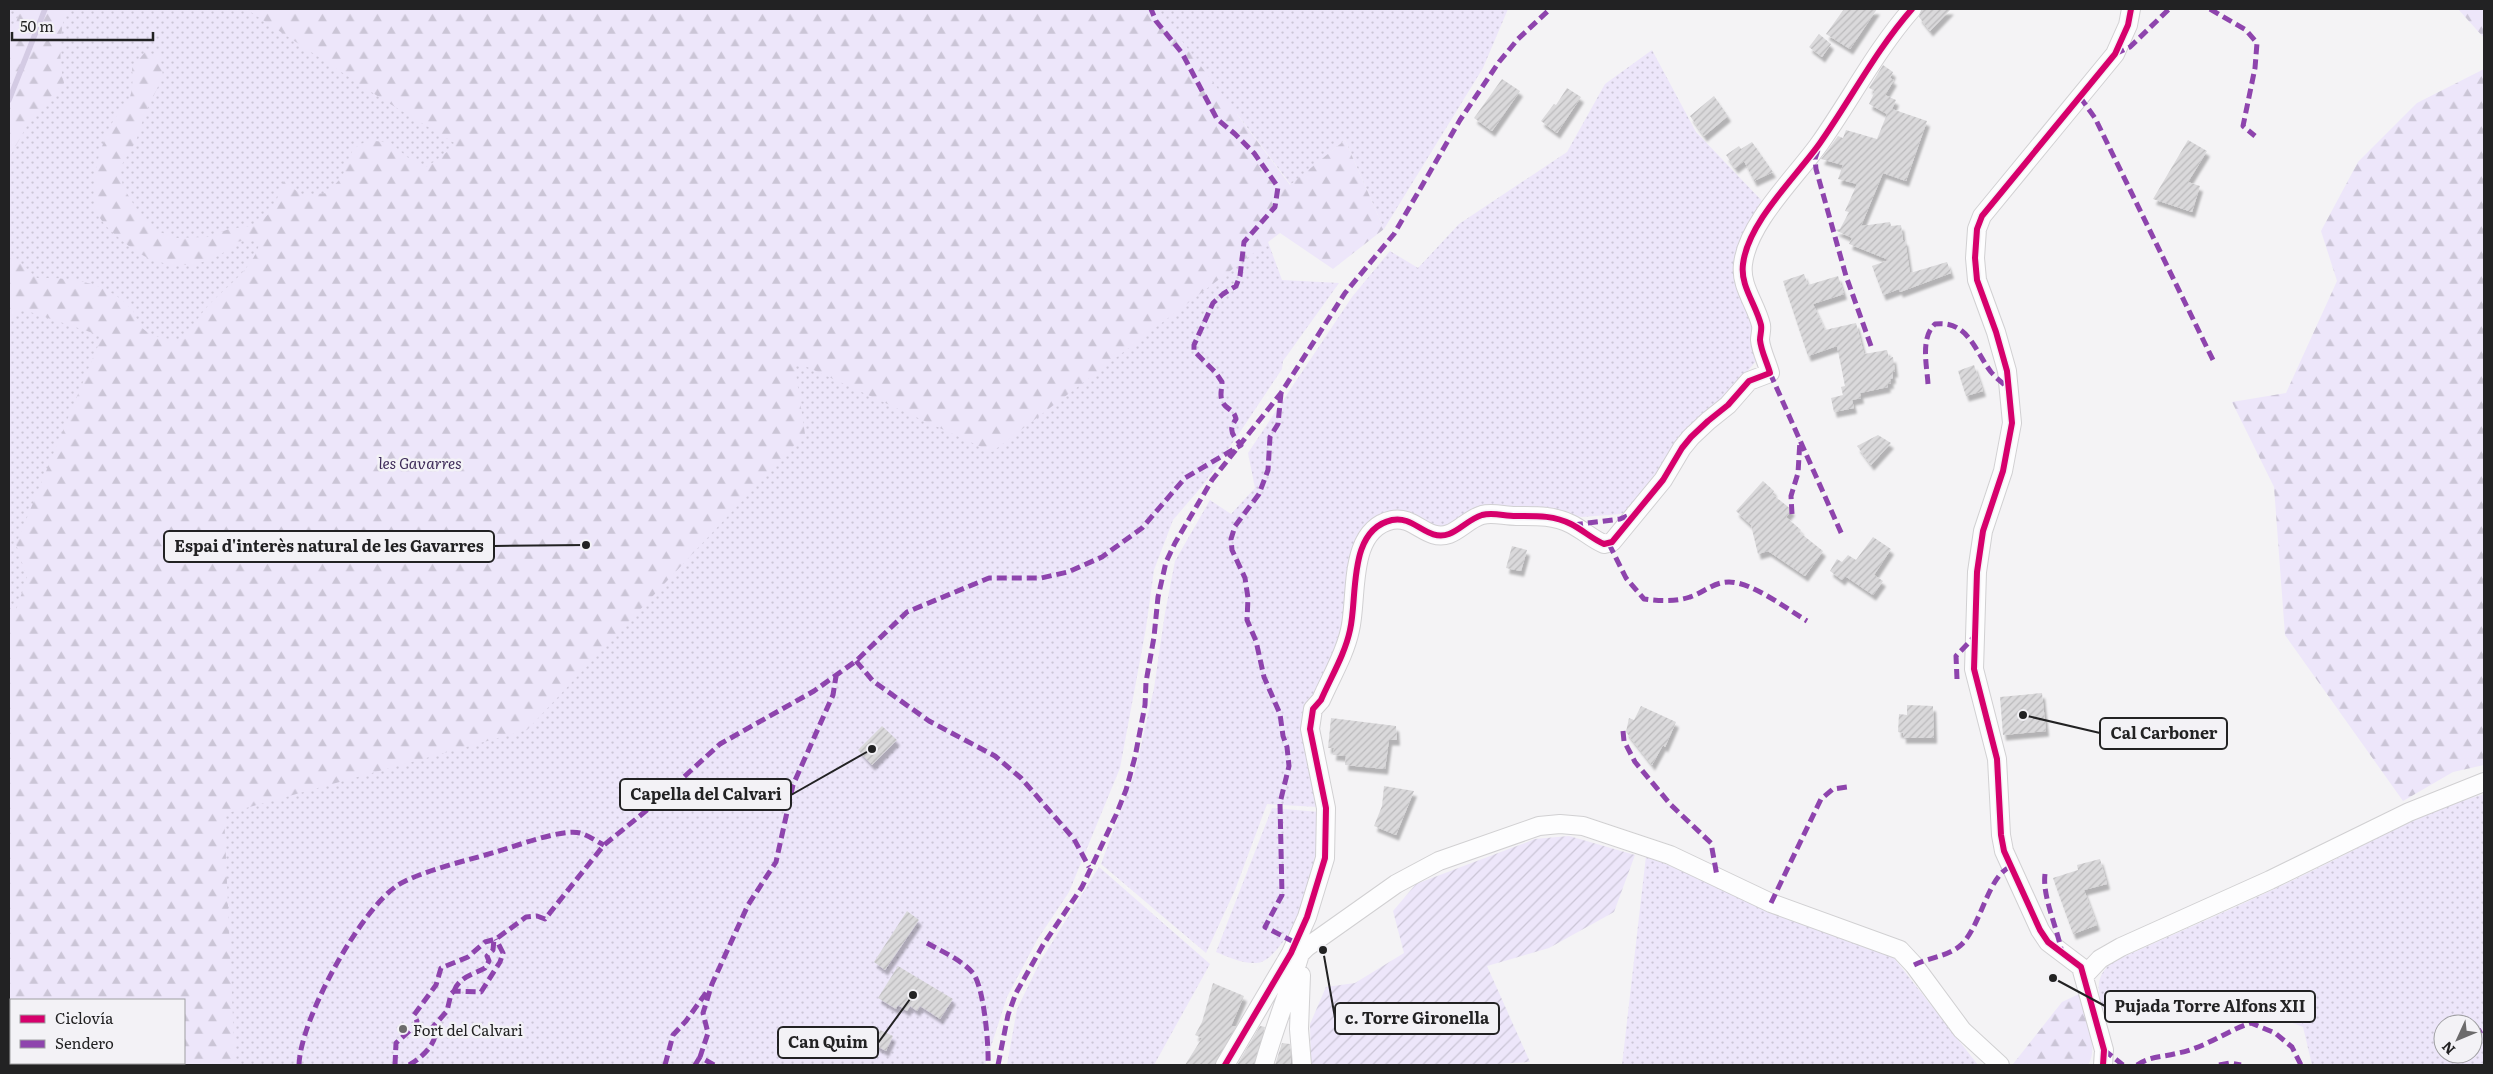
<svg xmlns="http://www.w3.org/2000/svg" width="2493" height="1074" viewBox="0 0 2493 1074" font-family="Literata,serif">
<defs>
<pattern id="grass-dots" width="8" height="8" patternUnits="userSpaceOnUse" patternTransform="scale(1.25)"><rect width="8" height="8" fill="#ede6fa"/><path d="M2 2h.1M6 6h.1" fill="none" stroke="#cbc5d6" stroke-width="1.8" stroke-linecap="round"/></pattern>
<pattern id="forest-firs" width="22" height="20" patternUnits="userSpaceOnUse" patternTransform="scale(1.25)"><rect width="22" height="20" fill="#ede6fa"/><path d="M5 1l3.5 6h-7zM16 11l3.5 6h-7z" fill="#cbc5d6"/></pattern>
<pattern id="garden-furrows" width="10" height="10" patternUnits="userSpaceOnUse" patternTransform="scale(1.25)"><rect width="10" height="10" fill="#ede6fa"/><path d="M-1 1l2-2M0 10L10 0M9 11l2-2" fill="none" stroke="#cbc5d6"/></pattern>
<pattern id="building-hatch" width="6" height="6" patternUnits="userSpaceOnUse" patternTransform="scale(1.25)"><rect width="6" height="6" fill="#dad9db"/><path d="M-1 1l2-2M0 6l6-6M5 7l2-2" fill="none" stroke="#bbbabc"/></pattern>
<filter id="shadow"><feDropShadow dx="3" dy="5.5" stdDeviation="1" flood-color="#0004"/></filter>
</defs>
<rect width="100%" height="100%" fill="#f4f3f5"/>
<path fill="url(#grass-dots)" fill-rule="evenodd" d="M9,9H1508L1483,68L1384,229L1345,140L1291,185L1237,114L1257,212L1282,280L1339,283L1283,361L1282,369L1240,432L1203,485L1173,520L1154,570L1146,628L1120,768L1069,892L1037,940L1007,997L985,1065H9ZM11,1000H184V1063H11Z
M1652,50L1696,132L1764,203L1746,237L1757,360L1630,509L1621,514L1582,517L1516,506L1489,507L1445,529L1418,520L1363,536L1347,629L1302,728L1318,807L1267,804L1235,890L1206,953L1101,864L1135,772L1154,688L1165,613L1175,561L1210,500L1231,514L1255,488L1248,453L1352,297L1390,251L1418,268L1459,224L1567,152L1605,84Z
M2484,794V1065H2312L2303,1027L2245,1004L2235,1007L2230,1005H2187L2144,998L2103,1009C2097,989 2095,977 2112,962C2178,932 2245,904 2310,872C2367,845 2423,811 2484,794ZM2443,1024H2473V1054H2443Z
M1272,808L1320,812C1319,830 1320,849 1317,866C1313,889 1282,962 1256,963C1243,964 1228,957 1216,952Z
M1646,856L1894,958L1978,1065H1622Z
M1099,867L1210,964L1154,1065H1007L1017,1009L1040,962Z"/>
<path fill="url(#forest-firs)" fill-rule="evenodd" d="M20,9H66C60,33 58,59 64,83L32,117L9,158V47Z
M246,9H1158L1290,185L1345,140L1384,229L1333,269L1280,233L992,452L794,361L805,434L527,730L224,814L235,1065H9V607L16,610L27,578L16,544L102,336L21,309L9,320V258L19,262L37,278C71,277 109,282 132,310C136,314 136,320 139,324C149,338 165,338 181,341C191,331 197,318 207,307C224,288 252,270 259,245L253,239L236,242C223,257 199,266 178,265C152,263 137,254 118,237C112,232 104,225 100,218C85,193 100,146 112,123C116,115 124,110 128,102C133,92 133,79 132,68L145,52L160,56L163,76L145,114L136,141L120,168L123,187L139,213L154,230L177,238L208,237L229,229L258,225L273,209L284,181L302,195L327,193L342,177L353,149L368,140L391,143L407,157L426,167L441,157L456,144L382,99ZM184,1000V1063H11V1000Z
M2458,9H2484V38Z
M2484,69V765L2453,772L2403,801L2285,635L2274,487L2232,402L2286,393L2337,281L2321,231L2358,162L2417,103Z
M2079,994C2084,1014 2100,1047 2088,1065L2013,1064L2062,1002Z"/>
<path fill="url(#garden-furrows)" d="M1569,836L1635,855L1614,912L1549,948L1487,966L1530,1062L1480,1065H1311L1310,1024L1326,987L1355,983L1404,953L1393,911L1416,884L1535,839Z"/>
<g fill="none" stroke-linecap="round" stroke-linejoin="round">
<path stroke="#d4cbe4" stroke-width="5.5" d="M9,100L45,9"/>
</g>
<path fill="url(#building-hatch)" filter="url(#shadow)" d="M1844,9H1877L1850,49L1826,34Z
M1922,9H1951L1930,31L1919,17Z
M1819,34L1831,44L1822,57L1809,47Z
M1883,65L1893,72L1890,78L1894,80L1885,95L1896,100L1892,109L1927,121L1906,181L1883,173L1861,226L1890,222L1891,226L1901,225L1903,240H1905L1910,273L1947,262L1951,273L1900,292L1899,289L1883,295L1872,266L1889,260L1849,244L1852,238L1835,230L1840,229L1849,212L1845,211L1857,184L1838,179L1843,165L1821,159L1838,136L1843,138L1846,130L1877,139L1887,114L1869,104L1875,91L1869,88Z
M1502,79L1520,91L1492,131L1474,118Z
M1567,88L1581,97L1557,133L1541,121L1554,104L1556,105Z
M1714,96L1728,116L1704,136L1690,116Z
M2188,140L2207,151L2188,182L2200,186L2192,212L2153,199Z
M1752,142L1773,172L1754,181L1744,161L1735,168L1726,155L1739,146L1741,149Z
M1804,274L1808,285L1838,276L1844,294L1813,304L1825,330L1856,323L1864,354L1887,350L1889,358L1893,357L1895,372H1892L1893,378L1890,379L1891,383L1887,384L1888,387L1860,393L1861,398L1852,400L1854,408L1834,412L1831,398L1843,395L1841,387L1845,386L1837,346L1808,356L1783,281Z
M1974,365L1983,391L1966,396L1958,371Z
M1878,435L1891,443L1871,465L1857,446Z
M1763,481L1774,491L1772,494L1792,510L1786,517L1801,530L1799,532L1823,551L1805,576L1768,551L1758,554L1751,525L1736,511Z
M1873,537L1891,549L1874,575L1883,581L1873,595L1845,576L1842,580L1830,571L1837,559L1842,562L1848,555L1856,560Z
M1512,546L1527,550L1521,571L1506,568Z
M2042,693L2046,731L2003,735L2000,697Z
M1907,705L1933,706L1934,738H1903V733L1898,732L1899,714L1907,715Z
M1641,706L1676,722L1665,747L1663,745L1652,765L1626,732L1629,718L1634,720Z
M1331,718L1396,726L1397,740H1389L1385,769L1345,765L1346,756L1333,755L1334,748H1328Z
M882,726L897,740L872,765L858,750Z
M1384,786L1414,791L1396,835L1374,826L1382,806Z
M2100,859L2107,884L2084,890L2097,925L2073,934L2053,878L2078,870L2077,865Z
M907,911L919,920L885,970L874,962Z
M898,966L953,999L940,1019L920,1006L917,1011L910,1006L907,1011L898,1005L896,1009L878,998Z
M1213,983L1244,996L1231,1026H1236L1214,1065H1185L1202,1038L1195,1035L1202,1022Z
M1260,1026L1265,1027L1254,1065H1237Z
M880,1030L893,1036L886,1051L873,1044Z
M1282,1043L1290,1044L1291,1065H1275Z"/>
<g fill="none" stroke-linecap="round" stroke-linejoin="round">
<g stroke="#d1d0d2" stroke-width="20">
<path id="minor" d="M1301,975L1299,1029L1302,1065
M2084,976L2100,959L2121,947L2270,880L2409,812L2484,782
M1225,1065L1291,953L1307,917L1325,858L1326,808L1310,729L1313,709L1321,700C1331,677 1345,654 1350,630C1358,597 1347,530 1392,520C1414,515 1427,542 1449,534C1460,530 1469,519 1482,515C1493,512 1504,516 1516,516C1535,516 1553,515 1571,524C1583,530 1592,539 1604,544L1612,542L1663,480L1682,448L1691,437L1708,421L1728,405L1749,381L1770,373C1767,362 1761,351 1760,340C1760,335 1762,330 1761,325C1756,304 1740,286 1743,264C1748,222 1796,177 1820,143C1851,99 1876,50 1912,9
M1264,1065C1274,1028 1289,992 1300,954L1307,947L1396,884L1439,861L1539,826L1560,824L1583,826L1670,855L1771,903L1900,950L1914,965L1962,1030L2000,1065
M2103,1065L2104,1050L2081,967L2048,942L2040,930L2004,851L2001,835L1997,759L1974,669L1977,572L1983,531L2003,471L2012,423L2007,371L1996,332L1977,280L1975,258L1977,229L1982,216L2115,54L2128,25L2131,9"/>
</g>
<use href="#minor" stroke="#fdfdfe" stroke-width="18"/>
<path stroke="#8e44ad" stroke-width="5" stroke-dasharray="10 5" stroke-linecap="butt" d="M2210,9L2246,30L2257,43L2255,68L2243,126L2255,136
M2115,54L2130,47L2169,9
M2080,97L2095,118L2213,360
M1818,150L1815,159L1816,169L1846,276L1871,346
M1770,373L1843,537
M1928,384C1927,366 1920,338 1935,324C1968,320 1975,351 1991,372C1996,378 2003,383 2009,389
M1281,393L1278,424L1270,437L1268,470L1259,494L1235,526L1231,539L1232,550L1245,578L1248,598L1247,620L1256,641L1264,677L1280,714L1283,736L1287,747L1289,766L1280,803L1282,895L1265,927L1296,943
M1792,514L1791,496L1798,473L1800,440
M1573,525L1620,519L1632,514
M1609,544L1626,578L1644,599C1659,601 1675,602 1690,597C1703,593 1713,582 1729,582C1752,582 1787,609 1807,621
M856,661L873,681L929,721L995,756L1021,778L1074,839L1089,867
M1957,679L1956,656L1974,637
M1623,731L1624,741L1635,762L1671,805L1711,843L1717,876
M2045,874C2042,897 2058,929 2062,954
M1771,903L1821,799L1833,789L1847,787
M927,943C941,951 960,959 972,972C984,984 989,1047 988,1065
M1914,965C1930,957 1947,957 1961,945C1981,926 1988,876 2010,867
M454,991C459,977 474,974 485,968L489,961L487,956L493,950L494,939
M2473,1035L2484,1029
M2104,1050L2123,1065
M299,1065C300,1020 360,910 398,885C423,870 470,860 499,851C516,846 564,828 580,833C588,835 596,841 604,845
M395,1065L396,1043L416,1025L417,1021L414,1015L436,985L441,968L468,957L485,942L496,939L526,917L537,916L545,919L604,845L652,806L720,744L814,691L856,661L907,612L989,578H1041L1068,572L1102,557L1142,528L1185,478L1241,445C1232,434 1228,431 1236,419C1234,409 1227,410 1223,403C1219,395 1222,390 1222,382L1216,373L1194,351V345L1213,303L1223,294L1236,286L1240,276L1244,242L1275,207L1278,187L1254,153L1235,134L1217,119L1182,53L1156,21L1151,9
M409,1065C419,1060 437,1044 435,1032L432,1028L447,1011L451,994L454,991L481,992L500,962L503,953L496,939
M665,1065L673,1035L686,1021L708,990
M695,1065L700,1057
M714,1065L700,1057L708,1033L703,1013L712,984L748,905L776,862L793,785L833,695L836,676
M998,1065L1008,1015L1016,993L1043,945L1082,887L1116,815L1126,790L1135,757L1145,705L1146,682L1154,637L1158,597L1166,562L1175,543L1212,480L1281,393L1345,293L1394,234L1460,120L1499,62L1518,39L1550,9
M2137,1065C2150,1056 2164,1057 2178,1053C2205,1048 2226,1031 2251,1023L2275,1033L2292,1047L2301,1065
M2219,1065L2230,1063L2241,1065"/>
<g stroke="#f3f2f6" stroke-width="9">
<path id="cycleway" d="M1225,1065L1291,953L1307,917L1325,858L1326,808L1310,729L1313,709L1321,700C1331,677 1345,654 1350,630C1358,597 1347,530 1392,520C1414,515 1427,542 1449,534C1460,530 1469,519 1482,515C1493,512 1504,516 1516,516C1535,516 1553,515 1571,524C1583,530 1592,539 1604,544L1612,542L1663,480L1682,448L1691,437L1708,421L1728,405L1749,381L1770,373C1767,362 1761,351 1760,340C1760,335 1762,330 1761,325C1756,304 1740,286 1743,264C1748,222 1796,177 1820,143C1851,99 1876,50 1912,9
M2103,1065L2104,1050L2081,967L2048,942L2040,930L2004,851L2001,835L1997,759L1974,669L1977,572L1983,531L2003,471L2012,423L2007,371L1996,332L1977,280L1975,258L1977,229L1982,216L2115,54L2128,25L2131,9"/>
</g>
<use href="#cycleway" stroke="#d6006c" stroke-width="6"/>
</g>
<circle fill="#6c6b6c" stroke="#f3f2f6" stroke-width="2" cx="403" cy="1029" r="5"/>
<g text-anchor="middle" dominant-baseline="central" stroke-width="5" stroke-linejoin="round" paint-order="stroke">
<g font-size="15" font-style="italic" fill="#3d2a58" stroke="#f3f2f6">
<text x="420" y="462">les Gavarres</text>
</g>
<g font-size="15" fill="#222223" stroke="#f3f2f6" text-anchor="start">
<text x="413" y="1029">Fort del Calvari</text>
</g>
</g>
<path fill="none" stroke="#222223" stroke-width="2" d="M586 545L494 546M2023 715L2100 733M872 749L791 795M2053 978L2105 1006M1323 950L1335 1018M913 995L878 1043"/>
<g fill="#222223" stroke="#f3f2f6" stroke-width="2">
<circle cx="586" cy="545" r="5"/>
<circle cx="2023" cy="715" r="5"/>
<circle cx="872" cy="749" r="5"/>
<circle cx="2053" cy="978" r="5"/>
<circle cx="1323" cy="950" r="5"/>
<circle cx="913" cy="995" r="5"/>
</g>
<g fill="#f3f2f6" stroke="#222223" stroke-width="2">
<rect x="164" y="531" width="330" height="31" rx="5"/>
<rect x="2100" y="718" width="127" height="31" rx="5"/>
<rect x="620" y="779" width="171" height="31" rx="5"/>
<rect x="2105" y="991" width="210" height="31" rx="5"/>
<rect x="1335" y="1003" width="164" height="31" rx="5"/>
<rect x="778" y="1027" width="100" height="31" rx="5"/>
</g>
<g font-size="16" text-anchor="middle" font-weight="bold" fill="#222223">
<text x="329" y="552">Espai d'interès natural de les Gavarres</text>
<text x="2164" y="739">Cal Carboner</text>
<text x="706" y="800">Capella del Calvari</text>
<text x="2210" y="1012">Pujada Torre Alfons XII</text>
<text x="1417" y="1024">c. Torre Gironella</text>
<text x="828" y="1048">Can Quim</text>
</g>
<rect width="2493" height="1074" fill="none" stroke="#222223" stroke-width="20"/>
<rect x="10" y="999" width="175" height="65" fill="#f3f2f6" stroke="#9f9fa2"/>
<rect x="20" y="1015" width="25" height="8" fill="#d6006c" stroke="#9f9fa2"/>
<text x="55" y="1024" font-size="15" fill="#222223">Ciclovía</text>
<rect x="20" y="1040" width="25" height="8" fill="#8e44ad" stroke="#9f9fa2"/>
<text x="55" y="1049" font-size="15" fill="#222223">Sendero</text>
<g transform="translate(2458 1039) rotate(226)"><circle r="24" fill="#f3f2f6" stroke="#9f9fa2"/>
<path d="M0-4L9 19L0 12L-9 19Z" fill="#6c6b6c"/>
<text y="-8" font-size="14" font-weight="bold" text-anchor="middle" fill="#222223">N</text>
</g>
<path d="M12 32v8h141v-8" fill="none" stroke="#222223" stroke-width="2.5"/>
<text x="20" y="32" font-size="15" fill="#222223" stroke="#f3f2f6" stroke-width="4" paint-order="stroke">50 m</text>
</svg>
